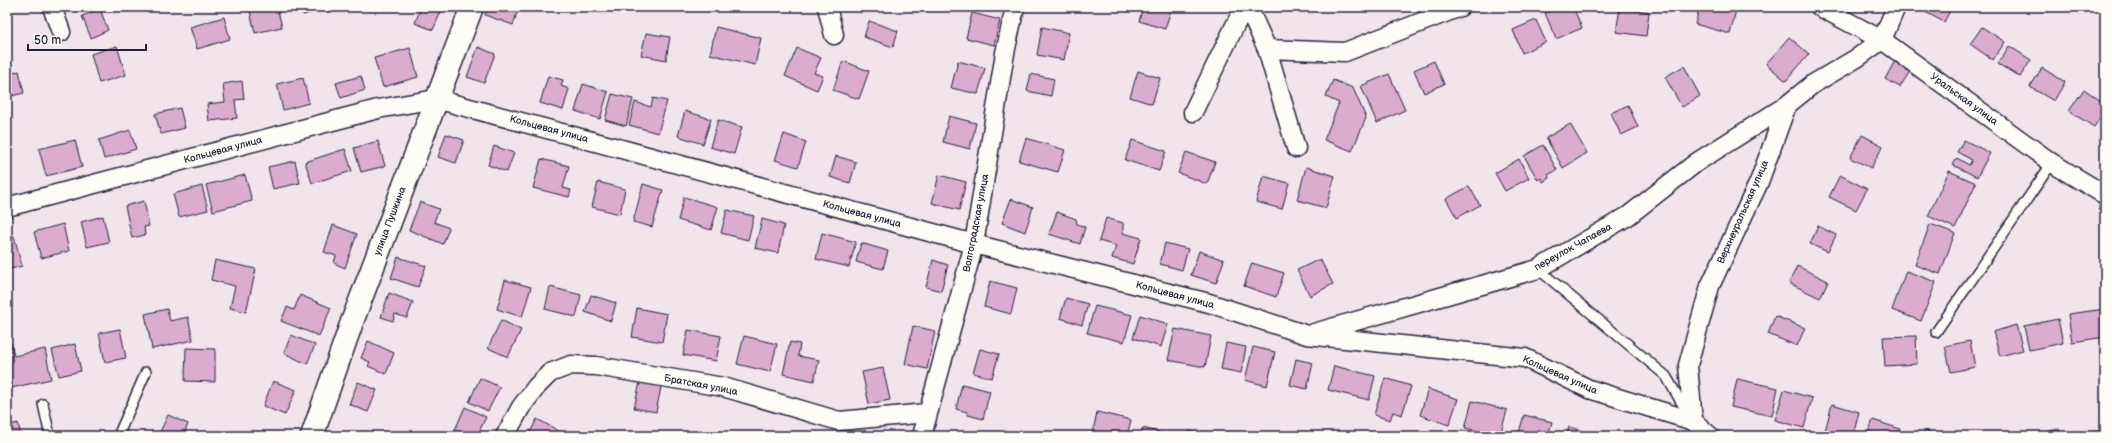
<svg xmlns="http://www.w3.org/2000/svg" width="2112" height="443" viewBox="0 0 2112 443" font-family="'Balsamiq Sans',sans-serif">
<rect width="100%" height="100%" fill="#f2e4eb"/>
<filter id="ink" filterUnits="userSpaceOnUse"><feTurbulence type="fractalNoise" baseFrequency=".025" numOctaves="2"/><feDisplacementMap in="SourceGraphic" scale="8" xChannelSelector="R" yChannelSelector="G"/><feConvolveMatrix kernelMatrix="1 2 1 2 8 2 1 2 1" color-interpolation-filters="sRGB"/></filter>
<g filter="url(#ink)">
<path fill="#daacce" stroke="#22223b" d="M269,7H277L282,27L255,33L250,11Z
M301,7H330L303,15Z
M421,7H443L433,30L415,23Z
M488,7H519L513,25L485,15Z
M1143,7H1172L1165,29L1139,21Z
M1559,7H1573L1582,28L1556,39L1545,13Z
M1700,7H1726L1736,10L1730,34L1695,24Z
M1916,7H1952L1944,22Z
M1620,8L1649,12L1646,36L1616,32Z
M100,9L108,30L91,38L82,16Z
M972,13L1000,20L994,45L966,38Z
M224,17L230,39L197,49L190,27Z
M1536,20L1546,42L1522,53L1513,30Z
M869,21L898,31L893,47L864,37Z
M716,27L761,38L755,65L710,54Z
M1042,27L1069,33L1064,60L1037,55Z
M1982,27L2005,42L1993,60L1970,44Z
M646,33L670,37L666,60L641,55Z
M1789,37L1809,54L1786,81L1766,64Z
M117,46L126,75L99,83L91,54Z
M2009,46L2031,60L2020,77L1998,64Z
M478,47L495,54L484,83L467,77Z
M410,48L418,77L383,87L374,58Z
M797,48L821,58L814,73L823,76L817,90L785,76Z
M1896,59L1912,68L1900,87L1885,79Z
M843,61L869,71L859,99L833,90Z
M958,61L985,68L978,94L951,88Z
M1434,61L1444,84L1424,93L1414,70Z
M1684,66L1700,96L1682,107L1665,77Z
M2042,68L2065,82L2054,101L2030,87Z
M19,71L24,93L7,97V74Z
M1138,71L1160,78L1152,104L1130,97Z
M1031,74L1054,79L1051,96L1027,91Z
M1389,74L1405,110L1377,123L1361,86Z
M361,76L365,90L341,98L336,83Z
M548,76L563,80L561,86L569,89L563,110L540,103Z
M303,78L309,103L283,110L277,84Z
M1333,80L1353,88L1366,118L1352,151L1324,140L1339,103L1326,97Z
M242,81L244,99L235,100L237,118L209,121L207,104L225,102L223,84Z
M583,84L608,92L600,119L575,111Z
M2084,89L2105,104V110L2094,127L2069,111Z
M612,94L633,99L626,126L605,120Z
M653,98L667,101L658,133L629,125L635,102L651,107Z
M1628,105L1638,127L1621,135L1611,113Z
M180,108L185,128L161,134L155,114Z
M685,111L711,119L703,144L678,136Z
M949,116L976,123L970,149L943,142Z
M718,120L742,127L734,154L710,147Z
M1570,124L1587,153L1563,168L1546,138Z
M130,130L136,149L104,159L99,140Z
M446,134L464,140L456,163L438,157Z
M784,134L806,142L798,167L775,160Z
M1862,135L1883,146L1871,168L1850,158Z
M1026,138L1065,150L1058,172L1019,161Z
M75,140L82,167L46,176L39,149Z
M1132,140L1166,151L1159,171L1125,160Z
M1964,140L1990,153L1977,177L1953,165L1957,158L1969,165L1972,160L1957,152Z
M378,141L385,166L361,172L354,148Z
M1543,145L1557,170L1548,175L1549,178L1543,182L1541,178L1538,180L1524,156Z
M494,146L514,153L507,172L488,165Z
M345,149L352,171L312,183L305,162Z
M1186,152L1215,162L1207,184L1178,173Z
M836,156L856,162L850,183L830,177Z
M541,159L569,166L563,188L571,190L569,197L533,188Z
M1519,159L1529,178L1505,191L1495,173Z
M295,161L300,183L273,189L268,167Z
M1306,167L1335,176L1326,208L1297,200Z
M1949,171L1976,183L1955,228L1928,216Z
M245,175L252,201L213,211L206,185Z
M939,175L966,182L959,210L932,203Z
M1840,175L1867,189L1856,210L1829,197Z
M1263,176L1289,183L1282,209L1256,202Z
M598,182L625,189L620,214L592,207Z
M643,184L663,190L652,227L633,222Z
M202,186L208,210L179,217L173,194Z
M1469,186L1480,205L1457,218L1446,199Z
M684,197L718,207L711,230L678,220Z
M1011,199L1033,207L1025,232L1002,223Z
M144,201L149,226L144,227L145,235L132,238L125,206Z
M420,202L439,209L434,222L449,228L443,244L409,230Z
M727,210L754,216L748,240L721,233Z
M1057,212L1076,219L1077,224L1085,227L1080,244L1049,234Z
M103,216L109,242L87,247L81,222Z
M1106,218L1123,223V233L1141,238L1133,264L1112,258L1116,246L1099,241Z
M762,219L784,225L778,253L755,248Z
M63,224L69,251L41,258L34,232Z
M1930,224L1955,233L1940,274L1915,265Z
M333,225L357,234L345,268L334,263L336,256L324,252Z
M1818,226L1836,235L1828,252L1810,244Z
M822,233L856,242L849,267L816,259Z
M14,236L22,266L7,270V238Z
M861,243L888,251L883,269L856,262Z
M1165,243L1188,249L1182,270L1160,264Z
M1199,251L1224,260L1216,283L1191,275Z
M398,257L426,266L418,287L391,278Z
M1320,259L1333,284L1310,296L1297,270Z
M215,260L256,269L246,312L230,308L235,286L211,280Z
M933,260L948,265L941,291L926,287Z
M1252,263L1284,273L1276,297L1244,286Z
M1797,266L1828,281L1820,298L1789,283Z
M1906,271L1936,282L1921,321L1892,310Z
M505,280L531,287L522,317L497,309Z
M990,281L1017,288L1011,314L984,307Z
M550,287L581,295L576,317L545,309Z
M389,293L413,302L407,318L395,314L393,321L381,317Z
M300,295L331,308L319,336L281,321L287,307L294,310Z
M591,295L616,303L611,321L585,312Z
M1066,298L1088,304L1082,325L1060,318Z
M1095,306L1132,315L1124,342L1087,333Z
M637,308L667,314L662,342L632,337Z
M167,309L170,321L188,317L193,340L152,349L145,314Z
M2105,309V337L2072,342L2068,314Z
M1140,315L1168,324L1161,347L1133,338Z
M1775,316L1805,328L1797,346L1768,334Z
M2058,319L2063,343L2029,350L2024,326Z
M501,320L521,330L508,357L488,348Z
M2016,325L2023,350L2000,356L1993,332Z
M913,326L935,331L927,369L905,364Z
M120,329L126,358L105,362L99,333Z
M1175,329L1211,336L1205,367L1168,360Z
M688,330L721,336L716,361L683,355Z
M291,335L315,345L307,364L284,353Z
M744,336L777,344L770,372L737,364Z
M1916,336L1917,364L1885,366L1883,337Z
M368,341L394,353L386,374L368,366L370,362L361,358Z
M1970,341L1975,367L1951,372L1945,346Z
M790,342L800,344L798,356L819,360L814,381L783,374Z
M11,343L14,356L45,349L51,379L7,389V344Z
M1226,343L1246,347L1241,373L1221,369Z
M75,344L81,371L59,376L52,350Z
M1253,347L1275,352L1267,386L1245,380Z
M186,348L215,349V382L185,381Z
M980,349L999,354L992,378L973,373Z
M1296,359L1313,363L1307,389L1290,385Z
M1334,366L1375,376L1369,400L1328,390Z
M883,368L890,400L869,404L862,372Z
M480,378L500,387L488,411L469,402Z
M641,378L662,382L656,412L634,408Z
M1385,378L1411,386L1402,415L1393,412L1390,420L1374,415Z
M1737,379L1778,388L1772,416L1731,407Z
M273,381L296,390L285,415L263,406Z
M358,382L377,390L368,412L349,404Z
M962,384L990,391L983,419L968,415L967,412L956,409Z
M1428,389L1458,399L1449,425L1420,415Z
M1784,390L1812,398L1804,428L1775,420Z
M1472,401L1507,410L1500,436L1465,428Z
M1832,404L1859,412L1853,436H1842L1825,431Z
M465,407L486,417L477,436H463L454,432Z
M1097,412L1131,420L1127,436H1092Z
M168,415L188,424L183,436H158Z
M1524,415L1552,422L1548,436H1518Z
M537,419L568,436H528Z
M1873,420L1900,429L1898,436H1867Z
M18,423L21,436H7V426Z
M1569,427L1596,435L1595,436H1566Z
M1143,428L1169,435V436H1141Z
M2059,429L2061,436H2037L2036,434Z
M2105,430V436H2088L2087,433Z
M1189,431L1212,436H1187Z
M1925,431L1945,436H1924Z
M966,432L979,436H964Z"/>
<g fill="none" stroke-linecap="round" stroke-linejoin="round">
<g stroke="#22223b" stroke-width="12">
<path id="lane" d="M1538,269L1666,376L1688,414
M1936,332L2052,163
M43,404L50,436
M118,436L146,372"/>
</g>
<g stroke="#22223b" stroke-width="21">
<path id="street" d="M52,7L61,32
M827,7L834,35
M1248,7L1267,49L1296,148
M1820,7L1882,40L2052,163L2105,195
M1267,49L1345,52L1460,7
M1193,112L1244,7
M7,207L378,109L436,99L974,244L1209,303L1307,335L1525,358L1589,389L1693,421L1710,436
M1314,333L1538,269L1628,216L1697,162L1787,105
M1693,421L1688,365L1710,286L1759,182L1787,105L1813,84L1857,58L1882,40L1896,7
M505,436L521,407L537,386L550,373L571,365L596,366L723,387L839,421L927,413
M922,436L974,244L1005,53L1015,7"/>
</g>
<g stroke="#22223b" stroke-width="25">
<path id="secondary" d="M312,436L352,322L472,7"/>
</g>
<use href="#lane" stroke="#fdfcf7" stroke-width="9"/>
<use href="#street" stroke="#fdfcf7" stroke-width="18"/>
<use href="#secondary" stroke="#fdfcf7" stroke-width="22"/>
</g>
</g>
<g text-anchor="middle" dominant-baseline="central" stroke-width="4" stroke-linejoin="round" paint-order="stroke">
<g font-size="10" fill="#22223b" stroke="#fdfcf7">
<text transform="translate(1964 99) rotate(36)">Уральская улица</text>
<text transform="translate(549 129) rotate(15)">Кольцевая улица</text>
<text transform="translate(223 150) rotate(-15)">Кольцевая улица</text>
<text transform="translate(1743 212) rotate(-66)">Верхнеуральская улица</text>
<text transform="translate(862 214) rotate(15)">Кольцевая улица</text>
<text transform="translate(390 221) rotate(-69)">улица Пушкина</text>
<text transform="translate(976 223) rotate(-79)">Волгоградская улица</text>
<text transform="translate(1573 247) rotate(-29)">переулок Чапаева</text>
<text transform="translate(1175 295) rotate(15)">Кольцевая улица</text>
<text transform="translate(1560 375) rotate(24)">Кольцевая улица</text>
<text transform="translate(701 385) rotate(11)">Братская улица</text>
</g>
</g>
<rect width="2112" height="443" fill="none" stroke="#fdfcf7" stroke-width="24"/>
<rect x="12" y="12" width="2088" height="419" fill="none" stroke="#22223b" stroke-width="1.5" filter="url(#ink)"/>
<path d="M28 44v6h118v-6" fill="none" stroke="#22223b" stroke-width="2"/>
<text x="34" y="44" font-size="12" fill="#22223b" stroke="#fdfcf7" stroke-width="3" paint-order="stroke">50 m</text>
</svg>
